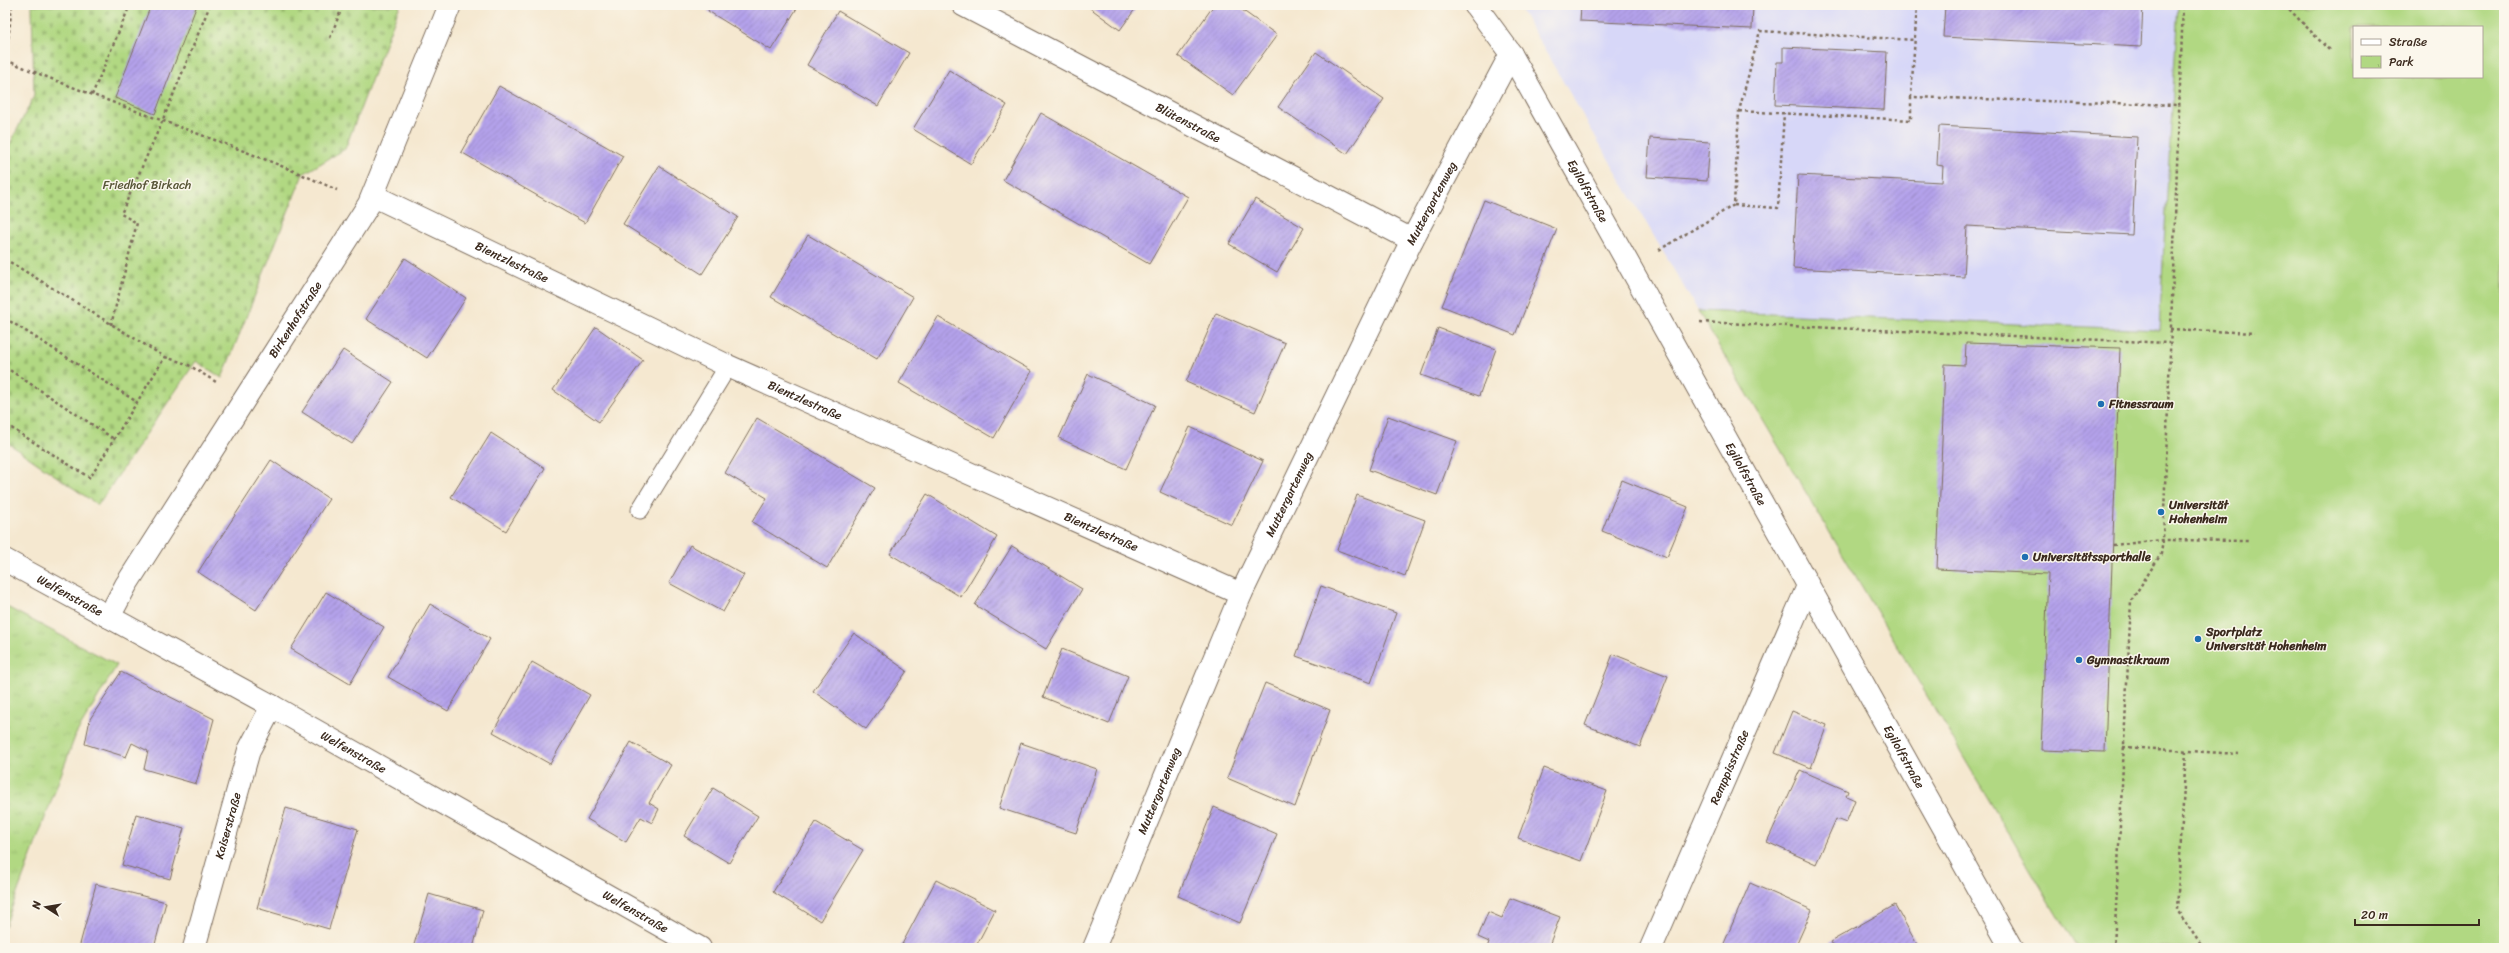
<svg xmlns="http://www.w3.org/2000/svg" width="2509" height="953" viewBox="0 0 2509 953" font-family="Sriracha,sans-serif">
<defs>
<pattern id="cemetery-stones" width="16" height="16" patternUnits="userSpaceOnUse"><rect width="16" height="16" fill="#b1d882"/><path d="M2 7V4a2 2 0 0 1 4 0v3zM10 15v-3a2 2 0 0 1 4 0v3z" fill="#99ba70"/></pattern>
<pattern id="park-tufts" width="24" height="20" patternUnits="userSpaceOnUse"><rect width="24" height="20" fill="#b1d882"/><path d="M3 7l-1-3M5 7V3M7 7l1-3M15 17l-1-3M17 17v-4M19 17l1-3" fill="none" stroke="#99ba70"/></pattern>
<pattern id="building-hatch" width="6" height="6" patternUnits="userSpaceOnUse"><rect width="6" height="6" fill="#b4a2eb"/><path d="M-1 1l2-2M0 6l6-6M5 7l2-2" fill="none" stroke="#9484be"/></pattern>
</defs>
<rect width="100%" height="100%" fill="#fbf7ec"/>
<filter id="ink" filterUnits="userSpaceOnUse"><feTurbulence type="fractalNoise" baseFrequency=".025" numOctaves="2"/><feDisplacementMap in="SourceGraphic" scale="8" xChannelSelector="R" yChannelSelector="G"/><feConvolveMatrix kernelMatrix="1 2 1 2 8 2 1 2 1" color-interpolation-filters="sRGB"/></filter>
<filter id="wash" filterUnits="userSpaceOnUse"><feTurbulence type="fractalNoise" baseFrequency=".012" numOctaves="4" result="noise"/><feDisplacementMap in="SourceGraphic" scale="16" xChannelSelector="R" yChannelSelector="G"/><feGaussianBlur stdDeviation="0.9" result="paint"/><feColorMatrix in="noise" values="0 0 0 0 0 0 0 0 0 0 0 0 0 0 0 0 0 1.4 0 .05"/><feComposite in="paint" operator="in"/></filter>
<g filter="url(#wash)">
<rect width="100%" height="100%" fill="#f5e8d0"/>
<path fill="#d7d7f8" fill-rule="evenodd" d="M1518,5H2504V948L1698,311ZM2354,27H2482V77H2354Z"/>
<path fill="#b1d882" stroke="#768150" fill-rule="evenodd" d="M2178,5H2504V948H2077L1698,311L2159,330ZM2354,27H2482V77H2354Z"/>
<path fill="url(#cemetery-stones)" stroke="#768150" d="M32,5H400L345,149L303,174L222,378L196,361L98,505L5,441V154L34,96Z"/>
<path fill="url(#park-tufts)" stroke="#768150" d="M5,606L117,665L76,734L5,926Z"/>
<g id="blocks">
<path fill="url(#building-hatch)" d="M151,5H197L155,114L115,98Z
M711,5H799L771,50L708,11Z
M1086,5H1138L1120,30Z
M1214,5H1235L1277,35L1233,95L1178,56Z
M1581,5H1753L1752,29L1580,21Z
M1945,5H2143L2141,47L1943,37Z
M838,11L909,53L878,106L807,65Z
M1783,47L1887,52L1884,110L1775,105L1777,62H1783Z
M1316,52L1384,99L1347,154L1278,107Z
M949,70L1007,105L971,164L913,129Z
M499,86L623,156L585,223L461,152Z
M1041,113L1188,197L1149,264L1003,180Z
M1939,126L2137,137L2132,235L1967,226L1964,277L1793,268L1798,175L1942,182L1943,166L1937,165Z
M1650,138L1710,142L1707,181L1647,177Z
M659,166L738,217L702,274L623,224Z
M1255,199L1304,228L1277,272L1229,244Z
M1484,200L1557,229L1515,335L1442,306Z
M808,235L913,297L877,359L771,297Z
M405,258L466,298L427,358L366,319Z
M1216,313L1285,343L1255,412L1186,382Z
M938,317L1032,371L994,438L899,383Z
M596,327L643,360L599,422L553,390Z
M1438,328L1496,349L1479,396L1421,375Z
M1966,343L2120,348L2105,752L2041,750L2048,574L1937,569L1945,364L1965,365Z
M343,350L393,382L352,444L302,412Z
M1088,374L1155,405L1126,469L1059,438Z
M1388,416L1457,441L1437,495L1369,470Z
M757,418L875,488L827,568L752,522L767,498L725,473Z
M1190,427L1263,461L1232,525L1160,492Z
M491,433L545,468L506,531L451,497Z
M271,460L329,499L256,610L198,572Z
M1622,480L1688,507L1667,557L1602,531Z
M927,494L997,537L961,597L890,554Z
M1357,495L1425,520L1405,576L1337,550Z
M690,545L744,575L723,612L669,583Z
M1012,546L1082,589L1046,649L975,605Z
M1321,586L1396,613L1371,683L1296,656Z
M326,592L384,627L350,684L291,649Z
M430,604L490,639L448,711L388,677Z
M854,633L907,671L866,729L813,691Z
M1062,649L1128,676L1109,724L1043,697Z
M1613,654L1668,676L1640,747L1585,725Z
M532,662L590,695L550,764L493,732Z
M121,672L214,719L196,784L144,769L148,751L132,743L126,757L85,744L90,719Z
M1265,683L1330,710L1295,807L1227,778Z
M1792,711L1827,725L1811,768L1775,753Z
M631,742L671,765L649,803L659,809L652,823L641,817L626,842L587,819Z
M1021,743L1097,769L1076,833L999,808Z
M1544,768L1607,791L1581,861L1518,838Z
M1800,770L1848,791L1846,796L1855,800L1846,823L1836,819L1816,864L1767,842Z
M713,788L758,816L729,863L684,836Z
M1214,807L1277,834L1240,923L1178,896Z
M286,808L358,829L329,929L257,908Z
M136,814L184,828L170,879L122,865Z
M816,822L863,850L820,921L773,892Z
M936,880L995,910L975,948H900Z
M1750,883L1812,910L1795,948H1722Z
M96,884L166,902L154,948H79Z
M429,894L483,910L473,948H413Z
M1510,898L1560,917L1548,948H1487L1489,942L1478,937L1488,912L1502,918Z
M1895,905L1919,948H1834L1830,942Z"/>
</g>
</g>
<g filter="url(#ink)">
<use href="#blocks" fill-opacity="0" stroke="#7c6c5c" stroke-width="1"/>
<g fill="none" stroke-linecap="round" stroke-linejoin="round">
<g stroke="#7c6c5c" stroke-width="19">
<path id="lane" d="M640,510L728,366"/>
</g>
<g stroke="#7c6c5c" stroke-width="24">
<g id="street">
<path id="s1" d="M963,5L1412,240"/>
<path id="s2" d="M1475,5L1511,54L2011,948"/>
<path id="s3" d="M374,196L728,366L1241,594"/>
<path id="s4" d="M109,617L126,585L369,204L450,5"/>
<path id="s5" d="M194,948L249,750L272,706"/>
<path id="s6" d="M1094,948L1241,594L1412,240L1511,54"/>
<path id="s7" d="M1651,948L1808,586"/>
</g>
</g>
<g stroke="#7c6c5c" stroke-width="24">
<g id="secondary">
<path id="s8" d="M5,560L272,706L700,948"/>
</g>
</g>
<path stroke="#7c6c5c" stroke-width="2.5" stroke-dasharray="3 3" stroke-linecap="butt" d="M1917,5L1911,97L2179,105
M2285,5L2329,50
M330,38L343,5
M6,60C115,107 230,141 337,190
M5,68L12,5
M92,95L130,5
M1739,111L1911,120V97
M1734,205L1778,208L1784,113
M1659,250L1734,205L1739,111L1760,31L1915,40
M5,259L165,357L90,478L5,424
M5,318L137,402
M1700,322L2169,343
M111,325L137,223L121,214L162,122L210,5
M2170,329L2254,333
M165,357L187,364L216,382
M5,367L114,439
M2113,545L2163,540L2248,541
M2123,747L2239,754
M2186,751L2177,910L2203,948
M2114,948L2131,601L2161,554L2163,540L2183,5"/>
<use href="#lane" stroke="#fff" stroke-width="17"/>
<use href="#street" stroke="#fff" stroke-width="22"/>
<use href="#secondary" stroke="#fff" stroke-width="22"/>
</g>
</g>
<g fill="#1f6fb2" stroke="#fbf7ec" stroke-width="1.5">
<circle cx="2101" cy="404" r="4"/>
<circle cx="2161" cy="512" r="4"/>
<circle cx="2025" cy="557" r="4"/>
<circle cx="2198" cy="639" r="4"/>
<circle cx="2079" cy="660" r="4"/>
</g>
<g text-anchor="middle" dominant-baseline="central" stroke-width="3" stroke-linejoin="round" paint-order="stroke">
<g font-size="12" fill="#3b2a1e" stroke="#fbf7ec">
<text stroke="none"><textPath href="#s1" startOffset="254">Blütenstraße</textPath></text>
<text stroke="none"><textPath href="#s2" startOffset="218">Egilolfstraße</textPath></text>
<text stroke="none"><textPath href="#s6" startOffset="818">Muttergartenweg</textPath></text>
<text stroke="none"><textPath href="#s3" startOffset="153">Bientzlestraße</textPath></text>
<text stroke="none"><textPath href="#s4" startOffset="351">Birkenhofstraße</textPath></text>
<text stroke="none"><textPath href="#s3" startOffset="477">Bientzlestraße</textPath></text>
<text stroke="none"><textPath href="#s2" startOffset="542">Egilolfstraße</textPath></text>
<text stroke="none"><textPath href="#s6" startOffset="494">Muttergartenweg</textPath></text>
<text stroke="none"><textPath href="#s3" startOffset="801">Bientzlestraße</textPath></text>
<text stroke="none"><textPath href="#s8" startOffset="74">Welfenstraße</textPath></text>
<text stroke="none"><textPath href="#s8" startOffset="398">Welfenstraße</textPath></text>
<text stroke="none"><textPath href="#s2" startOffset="866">Egilolfstraße</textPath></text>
<text stroke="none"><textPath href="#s7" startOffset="197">Remppisstraße</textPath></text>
<text stroke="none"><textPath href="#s6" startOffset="170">Muttergartenweg</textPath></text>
<text stroke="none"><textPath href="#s5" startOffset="127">Kaiserstraße</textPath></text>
<text stroke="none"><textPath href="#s8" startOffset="722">Welfenstraße</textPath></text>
</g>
<g font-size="12" fill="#585637" stroke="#fbf7ec">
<text x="147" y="185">Friedhof Birkach</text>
</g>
<g font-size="12" font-weight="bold" fill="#3b2a1e" stroke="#fbf7ec" text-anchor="start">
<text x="2109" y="404">Fitnessraum</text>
<text x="2169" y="505">Universität<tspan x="2169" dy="14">Hohenheim</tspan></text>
<text x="2033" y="557">Universitätssporthalle</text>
<text x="2206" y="632">Sportplatz<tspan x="2206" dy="14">Universität Hohenheim</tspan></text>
<text x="2087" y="660">Gymnastikraum</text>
</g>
</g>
<rect width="2509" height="953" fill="none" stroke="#fbf7ec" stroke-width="20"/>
<rect x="2353" y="26" width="130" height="52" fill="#fbf7ec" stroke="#aea59a"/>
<rect x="2361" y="39" width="20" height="6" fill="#ffffff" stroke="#aea59a"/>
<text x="2389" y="46" font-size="12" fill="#3b2a1e">Straße</text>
<rect x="2361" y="56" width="20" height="12" fill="url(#park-tufts)" stroke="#aea59a"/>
<text x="2389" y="66" font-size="12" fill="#3b2a1e">Park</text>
<g transform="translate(46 907) rotate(282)" stroke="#fbf7ec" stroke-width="3" paint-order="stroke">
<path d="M0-3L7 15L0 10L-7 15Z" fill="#3b2a1e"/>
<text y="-6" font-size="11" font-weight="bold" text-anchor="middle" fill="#3b2a1e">N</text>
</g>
<path d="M2355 919v6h124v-6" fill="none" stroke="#3b2a1e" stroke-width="2"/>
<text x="2361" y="919" font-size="12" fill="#3b2a1e" stroke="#fbf7ec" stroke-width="3" paint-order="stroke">20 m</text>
</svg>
